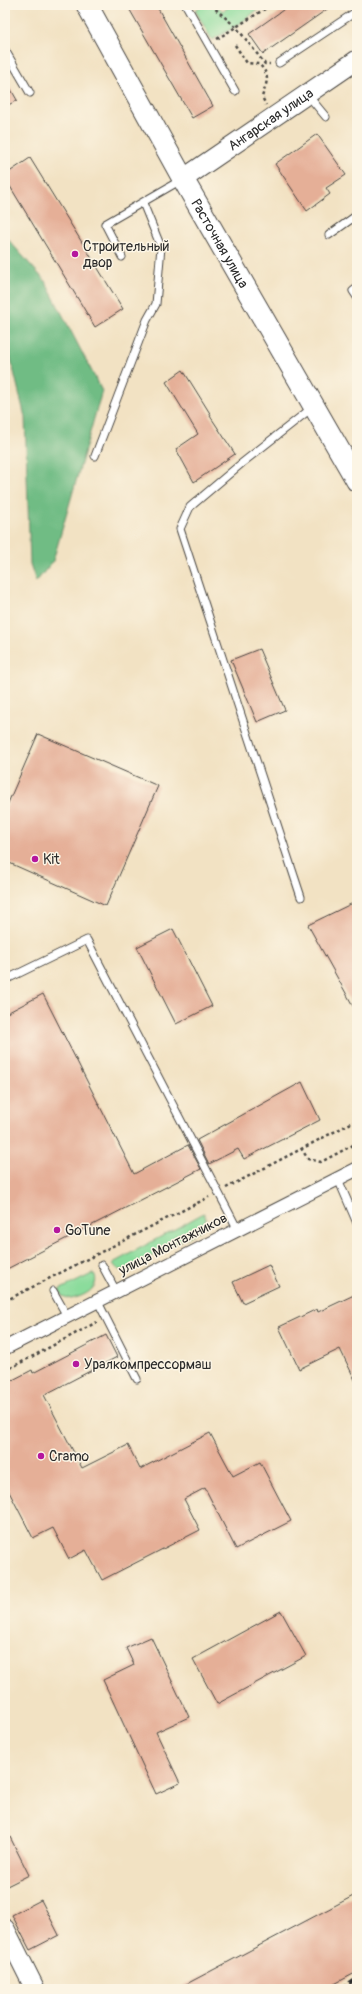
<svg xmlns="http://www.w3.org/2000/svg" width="362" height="1994" viewBox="0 0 362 1994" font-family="Pangolin,sans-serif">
<rect width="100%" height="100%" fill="#fcf5e5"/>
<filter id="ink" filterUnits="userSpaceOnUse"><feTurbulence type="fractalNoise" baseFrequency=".025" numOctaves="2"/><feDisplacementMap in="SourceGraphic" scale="8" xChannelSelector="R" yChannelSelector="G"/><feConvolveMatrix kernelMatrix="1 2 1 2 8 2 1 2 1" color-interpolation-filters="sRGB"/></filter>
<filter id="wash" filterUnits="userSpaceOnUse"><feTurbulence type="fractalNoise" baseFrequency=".012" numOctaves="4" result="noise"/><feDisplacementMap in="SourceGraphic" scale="16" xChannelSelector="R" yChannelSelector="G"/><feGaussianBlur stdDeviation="0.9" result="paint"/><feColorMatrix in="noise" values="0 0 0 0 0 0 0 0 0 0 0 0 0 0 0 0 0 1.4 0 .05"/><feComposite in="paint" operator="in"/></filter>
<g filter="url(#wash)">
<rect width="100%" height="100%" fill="#f2e2c3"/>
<path fill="#8bdc9c" stroke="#5b8464" d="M203,5H216L223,11L232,5H264L238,25L212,40L195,10Z
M204,1213L206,1219L201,1230L126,1270C120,1271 116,1269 113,1263Z
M94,1273C101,1288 85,1296 71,1299L62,1296L59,1290Z"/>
<path fill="#70bc84" stroke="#4e7458" d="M5,236L45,281L102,391L53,561L36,582L30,564L25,417L5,335Z"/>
<g id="blocks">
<path fill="#e5af97" d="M127,5H156L213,106L192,118Z
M290,5H333L263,54L249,34Z
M5,79L17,100L5,107Z
M317,134L346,175L326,188L330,194L307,211L275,164Z
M30,158L123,309L95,327L5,178V175Z
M183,370L211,415L210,416L235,454L194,482L176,449L198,434L166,382Z
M259,649L285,710L257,722L231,660Z
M38,734L158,786L106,906L5,861V810Z
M357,901V1013L308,925Z
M173,929L212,1006L176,1024L137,947Z
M43,994L134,1174L188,1145L201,1169L5,1270V1014Z
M302,1082L320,1120L244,1159L238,1149L209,1164L197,1140Z
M269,1265L279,1286L243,1303L233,1282Z
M354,1295L357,1301V1384L340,1349L299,1369L279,1327L317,1309L318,1312Z
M106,1335L117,1357L44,1395L82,1468L128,1445L140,1469L210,1433L233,1476L260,1462L291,1521L236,1549L205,1488L184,1499L200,1530L102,1580L86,1550L69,1559L53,1528L33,1538L5,1484V1384L32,1370L33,1373Z
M281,1611L306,1656L217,1704L193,1659Z
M151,1637L189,1717L156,1732L180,1783L156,1794L103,1680L134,1665L126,1648Z
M5,1827L29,1875L5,1887Z
M357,1894V1972L325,1989H177Z
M41,1900L59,1935L30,1950L12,1915Z"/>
</g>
</g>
<g filter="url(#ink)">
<use href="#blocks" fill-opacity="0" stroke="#494642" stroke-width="1"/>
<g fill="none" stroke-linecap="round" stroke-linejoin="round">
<g stroke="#494642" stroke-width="9">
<path id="lane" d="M186,5L235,91
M5,50L30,93
M279,63L357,11
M307,94L326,117
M329,235L357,215
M122,257L105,224L181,180
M357,288L353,291L357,297
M95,456L147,320L156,304L161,247L143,203
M301,897L180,529L190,507L242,463L313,407
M5,980L87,940L238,1230
M338,1179L357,1223
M102,1265L116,1291
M53,1291L67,1316
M97,1300L137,1379"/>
</g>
<g stroke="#494642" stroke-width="15">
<path id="street" d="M5,1348L357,1169"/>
</g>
<g stroke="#494642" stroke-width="21">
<g id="secondary">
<path id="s1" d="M183,179L357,60"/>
<path d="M5,1929L35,1989"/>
</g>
</g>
<g stroke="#494642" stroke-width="23">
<g id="primary">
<path id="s2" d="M87,5L183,179L357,481"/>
</g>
</g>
<path stroke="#494642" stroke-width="2.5" stroke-dasharray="3 3" stroke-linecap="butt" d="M211,5L237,28L265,64H270
M217,39L271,5
M235,45L247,63L259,64C271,76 267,81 262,97L266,105
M301,1148L308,1159L321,1162L357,1143
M226,1188L357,1120
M5,1301L209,1197
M5,1371L97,1322"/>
<use href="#lane" stroke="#fff" stroke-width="7"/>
<use href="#street" stroke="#fff" stroke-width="13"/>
<use href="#secondary" stroke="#fff" stroke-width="19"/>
<use href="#primary" stroke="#fff" stroke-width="21"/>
<path stroke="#2b2b2b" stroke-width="3" stroke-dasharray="6 3" stroke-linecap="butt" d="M342,1989L357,1978"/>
</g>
</g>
<g fill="#b5179e" stroke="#fcf5e5" stroke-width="1.5">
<circle cx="75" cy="254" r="4"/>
<circle cx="35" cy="859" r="4"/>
<circle cx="57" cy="1230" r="4"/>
<circle cx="76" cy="1364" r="4"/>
<circle cx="41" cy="1456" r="4"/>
</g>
<g text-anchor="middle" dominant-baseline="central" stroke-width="3" stroke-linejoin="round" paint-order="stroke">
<g font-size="14" fill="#2b2b2b" stroke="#fcf5e5">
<text stroke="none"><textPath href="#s1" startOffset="106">Ангарская улица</textPath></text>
<text stroke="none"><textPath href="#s2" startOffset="273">Расточная улица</textPath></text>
<text transform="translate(173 1244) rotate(-27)">улица Монтажников</text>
</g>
<g font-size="14" fill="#2b2b2b" stroke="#fcf5e5" text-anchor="start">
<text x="83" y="246">Строительный<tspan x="83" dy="16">двор</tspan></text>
<text x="43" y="859">Kit</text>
<text x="65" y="1230">GoTune</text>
<text x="84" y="1364">Уралкомпрессормаш</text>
<text x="49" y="1456">Cramo</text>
</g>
</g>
<rect width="362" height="1994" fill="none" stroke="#fcf5e5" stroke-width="20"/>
</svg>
